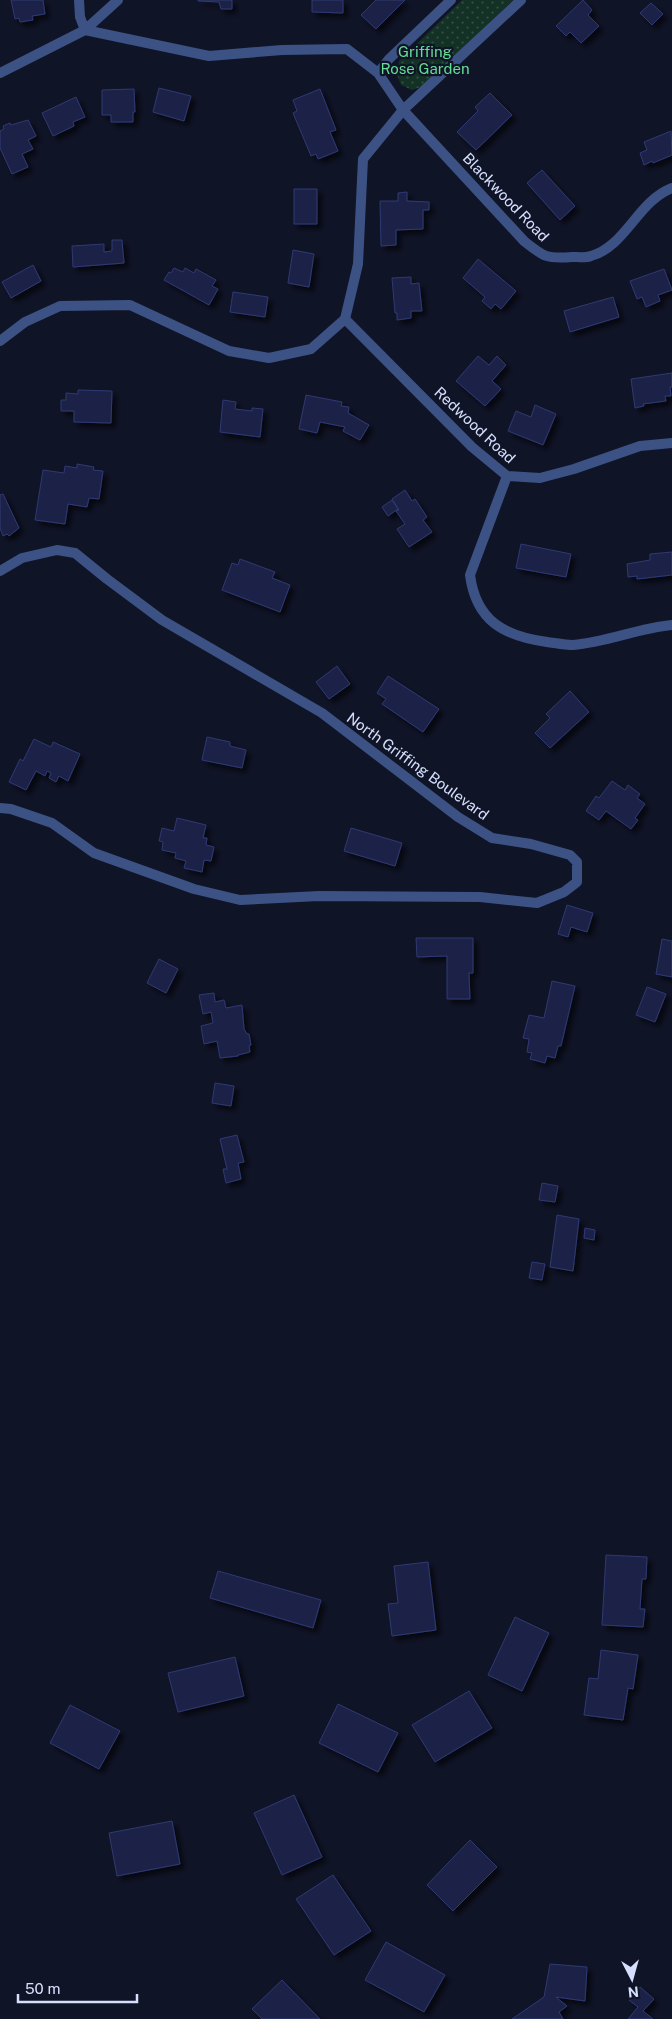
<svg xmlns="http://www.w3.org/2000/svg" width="672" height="2019" viewBox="0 0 672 2019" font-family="'Public Sans',sans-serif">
<defs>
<pattern id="garden-dots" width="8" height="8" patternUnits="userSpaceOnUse" patternTransform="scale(1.25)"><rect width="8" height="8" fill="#133125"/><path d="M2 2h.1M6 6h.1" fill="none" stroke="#354f46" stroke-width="1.8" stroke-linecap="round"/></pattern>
<filter id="shadow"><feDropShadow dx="4.5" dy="4.5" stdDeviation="2.5" flood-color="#0009"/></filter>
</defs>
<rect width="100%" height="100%" fill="#101427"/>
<path fill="url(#garden-dots)" d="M462,0H513L424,86L412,90L401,85L397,75L399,61Z"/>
<path fill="#1c2347" stroke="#2f3973" filter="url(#shadow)" d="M11,0H43L45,14L32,16L33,20L20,22L19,18L15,19Z
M198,0H232V9H221L219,2L198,1Z
M312,0H343V13L312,12Z
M376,0H405L376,29L361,15Z
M583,0L592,10L588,15L599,26L581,43L570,32L566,36L556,26Z
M651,3L663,14L652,25L640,13Z
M159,88L191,96L184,121L153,112Z
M134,89L135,112H133V122H111V115H102V90Z
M320,89L336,130L330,132L338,151L318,159L316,154L311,156L293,113L297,111L293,100Z
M490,93L512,115L476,150L457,132L478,111L475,107Z
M76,97L85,117L73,122L74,126L53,136L42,113Z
M28,120L36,136L28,140L33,149L22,154L28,167L12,174L0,148V131L4,129L3,126L10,123L11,125Z
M671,131L672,155L653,163L652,161L644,165L640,153L647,150L644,142Z
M542,170L575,206L560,220L527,183Z
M294,189H317V224H294Z
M407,192V201L429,202V210H423V229L396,230V245L381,246L380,201H398V193Z
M112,240H122L124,263L73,267L72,246L104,244V252L112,251Z
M293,250L314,254L309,287L288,283Z
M478,259L516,291L501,309L495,304L491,309L482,301L485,297L463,278Z
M33,265L41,281L11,298L2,282Z
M174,268L183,272L185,268L194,273L196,269L216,280L212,286L218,289L209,305L164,280L169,272L171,273Z
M664,269L672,290L658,295L660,301L646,307L642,297L637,299L630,281Z
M411,277V284L419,283L422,311H411V318L397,320V313H395L392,278Z
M233,292L268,297L265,317L230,312Z
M613,297L619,317L570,332L564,311Z
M478,356L489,365L497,356L506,365L492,381L501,389L485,406L456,381Z
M672,373V387H670L671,396H665L666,401L643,404L644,406L635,408L631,379Z
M78,390L112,391L111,423L74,422V411H61V400H66V393L78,394Z
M306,395L342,402L341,406L349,407L348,413L369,425L360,440L343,431L345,427L320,422L317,433L299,429Z
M223,400L236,402L235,409L252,411V408L263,409L260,437L220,432Z
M535,405L556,414L543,445L508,431L516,411L531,417Z
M77,464L94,467L93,470L103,471L99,499L89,498L87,507L68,504L65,524L35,520L43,470L64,473L65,466L77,468Z
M405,490L412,501L415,499L427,517L423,520L432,532L409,547L397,529L405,524L396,511L399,510L392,499Z
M3,494L19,528L9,536L7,534L3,536L0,528V495Z
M392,500L398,509L388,516L382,507Z
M521,544L571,554L566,577L516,568Z
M672,552V575L637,579V576L628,577L627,564L650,560V554Z
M240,559L275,572L272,578L290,585L280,612L222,590L232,563L238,565Z
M337,666L350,684L329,699L316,682Z
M388,676L439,709L423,732L382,704L386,699L377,693Z
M570,691L589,712L550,748L535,733L550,718L546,714Z
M207,737L230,742V746L246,750L242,768L202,760Z
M34,739L51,747L53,742L80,754L68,781L59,776L56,782L49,778L51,773L47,771L45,776L36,771L26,790L9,782L20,759L23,761Z
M612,781L625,790L628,785L640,794L637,798L645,804L635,818L638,820L631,829L606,811L599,820L586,811L596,796L599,798Z
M177,818L206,825L203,838H207L206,845L214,847L211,861L204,860L202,872L184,868L186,861L175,858L176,853L162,850L163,842L159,841L162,828L174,831Z
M351,828L402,843L395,866L344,851Z
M567,905L593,913L587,932L571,927L568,937L558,934Z
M416,938H473V973H469L470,999H447V956L417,957Z
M662,939L672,941V977L656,974Z
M159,959L178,969L166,993L147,983Z
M552,981L575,986L561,1046H558L555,1058L547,1056L545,1063L530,1059L532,1053L527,1052L529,1039L523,1038L529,1015L544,1018Z
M647,987L666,994L655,1022L636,1015Z
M214,993L215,1002L224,1000L226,1008L242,1005L244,1029L247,1034H249L251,1045L249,1046L250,1052L238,1055V1056L220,1058L217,1041L204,1044L201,1026L213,1023L211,1012L203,1014L199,995Z
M215,1083L234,1086L231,1106L212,1103Z
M237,1135L244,1162L238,1163L241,1179L226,1183L223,1169H227L220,1139Z
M542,1183L558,1186L555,1202L539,1200Z
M557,1215L579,1219L573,1271L550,1267Z
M585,1228L595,1230L594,1240L584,1238Z
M532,1262L545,1264L542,1280L529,1278Z
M606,1555L647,1557L646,1579H642L640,1609H645L643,1627L602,1625Z
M428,1562L436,1630L392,1636L388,1604L398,1603L394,1566Z
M218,1571L321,1600L313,1628L210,1598Z
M515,1617L549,1633L522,1691L488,1675Z
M601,1650L638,1655L633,1689L628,1688L623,1720L584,1715L589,1678L598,1679Z
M235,1657L244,1696L178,1712L168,1673Z
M469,1691L492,1728L435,1762L412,1725Z
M338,1704L398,1733L378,1772L319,1743Z
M70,1705L120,1731L99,1769L50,1743Z
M294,1795L322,1857L282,1875L254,1813Z
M172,1821L180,1864L117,1876L109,1833Z
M470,1840L497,1867L453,1911L427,1885Z
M333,1875L371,1931L334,1955L296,1899Z
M386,1942L445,1975L424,2012L365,1980Z
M550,1964L587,1967L585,2001L556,1997L567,2006L559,2012L563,2019H512L544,1997Z
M282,1980L320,2019H262L252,2009Z
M640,1987L654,1999L643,2011L653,2019H628L638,2007L629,2000Z"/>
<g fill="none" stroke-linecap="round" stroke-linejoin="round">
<path stroke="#3c5285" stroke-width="10" d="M79,0L80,17L85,30L118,0
M0,73L85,30L209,56L282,50L347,49L378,73L403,110L524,241C544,257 546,259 572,257C578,257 586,258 591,256C625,247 638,201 672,188
M378,73L389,59L451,0
M345,319L472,447L507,476L540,478L574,469L640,446L672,443
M0,341L25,322L60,306L130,305L229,351L269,358L311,349L345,319L358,264L363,159L403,110L521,0
M507,476L470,575C476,621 504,636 547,642C555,643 565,645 573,645C607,642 639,628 672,625
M0,571L22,558L57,550L75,553L107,579L162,620L322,713L458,817L492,838L531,844L570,855L577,862V882L564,892L537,903L480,897L319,896L240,900L194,889L94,853L52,823L11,809L0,808"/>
</g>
<g text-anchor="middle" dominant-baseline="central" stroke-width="4.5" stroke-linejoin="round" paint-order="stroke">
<g font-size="15" fill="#63de94" stroke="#101427">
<text x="425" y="51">Griffing<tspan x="425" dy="17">Rose Garden</tspan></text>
</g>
<g font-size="15" fill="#d6e0fe" stroke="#101427">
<text transform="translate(506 197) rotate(46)">Blackwood Road</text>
<text transform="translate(475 425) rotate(43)">Redwood Road</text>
<text transform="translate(418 766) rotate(36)">North Griffing Boulevard</text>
</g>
</g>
<g transform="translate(632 1979) rotate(174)" stroke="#101427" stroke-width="4" paint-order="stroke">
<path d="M0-4L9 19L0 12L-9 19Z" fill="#d6e0fe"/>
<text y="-8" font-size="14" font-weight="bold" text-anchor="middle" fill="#d6e0fe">N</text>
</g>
<path d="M18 1994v8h119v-8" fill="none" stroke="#d6e0fe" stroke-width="2.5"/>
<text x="25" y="1994" font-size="15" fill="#d6e0fe" stroke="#101427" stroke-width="4" paint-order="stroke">50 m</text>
</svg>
